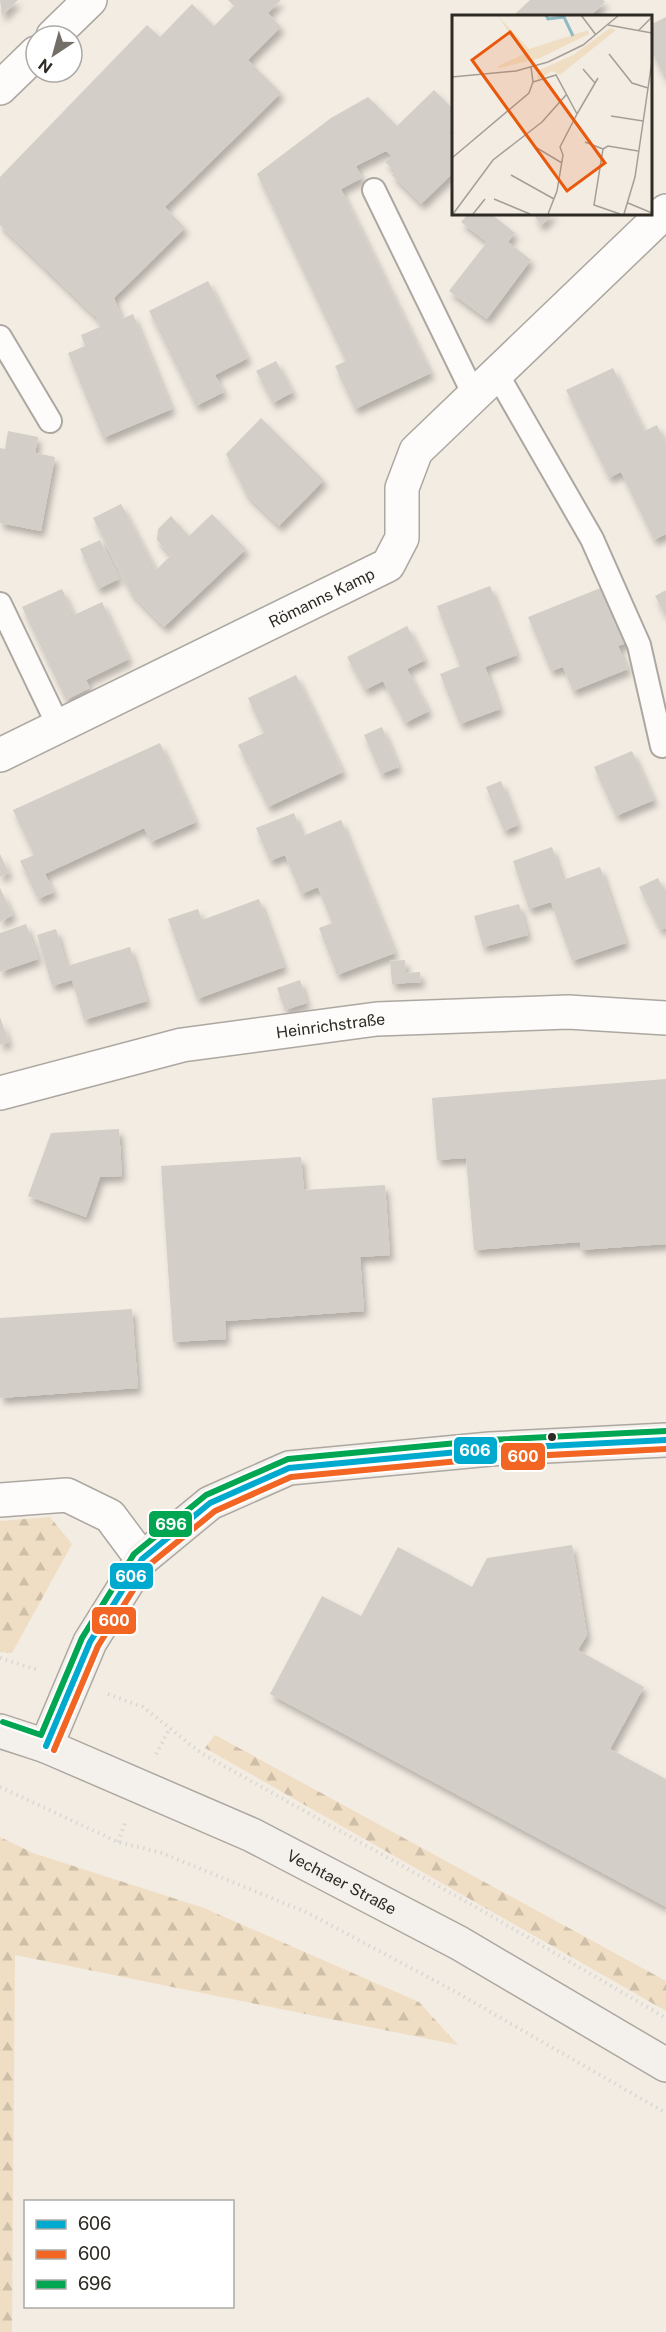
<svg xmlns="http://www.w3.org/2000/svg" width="666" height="2332" viewBox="0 0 666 2332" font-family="'Public Sans',sans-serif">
<defs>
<pattern id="forest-firs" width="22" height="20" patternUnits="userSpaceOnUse" patternTransform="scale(1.5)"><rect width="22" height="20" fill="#f0dec4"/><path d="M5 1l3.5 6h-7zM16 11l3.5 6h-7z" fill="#cebfa8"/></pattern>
<filter id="shadow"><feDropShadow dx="3.5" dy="6" stdDeviation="3" flood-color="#0004"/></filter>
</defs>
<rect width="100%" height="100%" fill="#f3ece3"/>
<path fill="url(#forest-firs)" d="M50,1517L72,1544L12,1653L0,1652V1521Z
M215,1735L666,1981V2011L205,1748Z
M0,1837L33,1853L204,1908L419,2002L458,2045L15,1955L12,2332H0Z"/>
<path fill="#d3cec7" filter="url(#shadow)" d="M0,0H18L2,16Z
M228,0H281L268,13L281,27L248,60L281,93L165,207L185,228L114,298L122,319L133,314L172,409L103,438L68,353L85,346L81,335L100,327L97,318L0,225V177L147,25L160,37L192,4L214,26L234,6Z
M530,0H603L605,2L590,16H513Z
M666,17V81L650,47V25Z
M434,90L453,109V129L449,133L453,136V173L421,204L392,175L395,171L385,162L392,156L386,151L356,166L362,178L341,189L431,373L355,409L335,366L346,361L257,174L331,118L368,97L397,126Z
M469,213H490L515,233L508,242L531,260L487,319L449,291L487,242L461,222Z
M533,213H554L541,226Z
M208,281L248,358L215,375L224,392L196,406L149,311Z
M276,361L293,392L273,403L256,371Z
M613,368L644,431L657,425L666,444V534L654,540L621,472L609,478L566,390Z
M261,418L324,480L279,526L247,495L226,454Z
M8,431L38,437L35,453L55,457L41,531L0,523V448L5,449Z
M121,504L156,570L171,555L157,540L158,529L171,516L189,536L212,514L246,549L164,627L131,593L93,518Z
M100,540L119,579L98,589L80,549Z
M608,585L632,641L618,646L628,669L573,691L563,667L551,671L528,617Z
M490,586L517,655L485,667L500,709L460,724L440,674L460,666L437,606Z
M62,589L74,615L102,602L129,659L86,680L90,688L66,700L22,607Z
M666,590V617L655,596Z
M407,626L425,660L407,669L429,711L405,723L383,681L365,690L347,657Z
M296,675L343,772L268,807L238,745L264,733L248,698Z
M382,727L399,767L381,774L364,735Z
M160,743L196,822L151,842L144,828L45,874L54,892L38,899L20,861L34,855L13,810Z
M632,751L654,800L616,816L594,767Z
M501,781L518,825L504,831L486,787Z
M294,813L303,836L341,820L395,953L337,975L319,928L332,923L318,887L301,894L285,855L270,861L256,828Z
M552,847L563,880L600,867L626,943L572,961L551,902L529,909L513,861Z
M0,854L9,873L0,877Z
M658,878L664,890L666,889V928L660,930L639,887Z
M0,888L13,915L0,922Z
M259,899L284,967L197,999L168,919L198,909L202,920Z
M519,904L528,935L483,947L474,916Z
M26,924L38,959L0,972V933Z
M56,929L67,966L130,947L147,1001L84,1020L72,980L52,986L37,935Z
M405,960L406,973L420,972L421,982L392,984L390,961Z
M300,980L307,1003L285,1010L277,988Z
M0,1017L9,1042L0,1045Z
M666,1079V1244L580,1250V1242L474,1250L466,1158L437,1160L432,1098Z
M119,1129L122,1176L100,1177L86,1217L28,1196L51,1133Z
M301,1157L304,1190L385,1185L390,1255L360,1257L364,1311L225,1321L226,1339L173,1342L161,1166Z
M132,1309L138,1388L0,1398V1318Z
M572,1545L587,1635L578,1650L644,1687L610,1749L666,1779V1907L270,1694L322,1596L361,1616L398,1547L472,1587L487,1558Z"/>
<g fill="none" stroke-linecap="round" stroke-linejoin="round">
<g stroke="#aca7a0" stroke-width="26">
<path id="lane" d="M374,190L474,395
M0,337L50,421
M497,374L592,539L639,645L662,746
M0,604L58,725"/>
</g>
<g stroke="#aca7a0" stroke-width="36">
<g id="street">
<path d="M53,36L90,0"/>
<path d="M0,88L36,53"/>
<path id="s1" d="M0,755L388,565L402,538V488L416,451L666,211"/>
<path id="s2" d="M0,1093L182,1045L377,1019L568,1012L666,1018"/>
<path d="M0,1500L67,1495L110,1516L142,1559"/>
</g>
</g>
<g stroke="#aca7a0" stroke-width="36">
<g id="secondary">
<path id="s3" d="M0,1731L46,1746L252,1835L459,1943L666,2065"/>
<path d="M46,1746L90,1642L142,1559L210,1503L289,1468L490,1449L666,1440"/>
</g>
</g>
<path stroke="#d9d7d5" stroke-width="4" stroke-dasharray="1.5 4.5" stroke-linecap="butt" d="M0,1658L38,1670
M108,1694L143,1707L201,1753L481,1910L666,2018
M156,1754L170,1728
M0,1787L118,1842L162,1853L308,1913L454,1991L666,2113
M118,1842L126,1820"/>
<use href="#lane" stroke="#fdfcfb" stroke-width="22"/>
<use href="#street" stroke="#fdfcfb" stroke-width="33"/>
<use href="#secondary" stroke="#f4f1ec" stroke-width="33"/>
<g stroke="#fff" stroke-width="10">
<path id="bus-1" d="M46,1746L90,1642L142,1559L210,1503L289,1468L490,1449L666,1440"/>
</g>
<g stroke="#fff" stroke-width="10">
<path id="bus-2" d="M54,1750L98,1646L149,1565L215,1511L291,1477L491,1458L666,1449"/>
</g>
<g stroke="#fff" stroke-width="10">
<path id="bus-3" d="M3,1722L41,1735L82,1638L134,1554L206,1495L288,1459L489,1440L666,1431"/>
</g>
<use href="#bus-1" stroke="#00a9ce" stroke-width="6"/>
<use href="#bus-2" stroke="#f26522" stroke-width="6"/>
<use href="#bus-3" stroke="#00a651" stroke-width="6"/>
</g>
<circle fill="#2e2a24" stroke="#fff" stroke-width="2" cx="552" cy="1437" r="5"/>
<g text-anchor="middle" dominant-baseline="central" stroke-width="4.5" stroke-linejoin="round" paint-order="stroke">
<g font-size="16" fill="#2e2a24" stroke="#fff">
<text stroke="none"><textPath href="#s1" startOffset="358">Römanns Kamp</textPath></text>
<text stroke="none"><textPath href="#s2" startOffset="338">Heinrichstraße</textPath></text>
<text stroke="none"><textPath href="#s3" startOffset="374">Vechtaer Straße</textPath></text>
</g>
</g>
<g transform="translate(452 15)">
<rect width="200" height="200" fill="#f3ece3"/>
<path d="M45,0L77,34L136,15L137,19L88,43L48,53L44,52L72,39ZM158,13L164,15L108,60L100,56L86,65L85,56L121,40Z" fill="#f0dec4"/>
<path fill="none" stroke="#8ebac3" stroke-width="3" d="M94,0L96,4L112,2L121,21"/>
<path fill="none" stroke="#a49e97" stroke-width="1.5" d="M129,0L144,20M156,10L200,18M186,16L200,2M157,39L180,68L196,73M131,54L143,68M0,62L64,56L96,47L131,30L167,0M81,67L104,60L125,99L108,132L111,140L105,176L96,199M125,99L146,63M159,101L191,106M133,127L151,134M85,133L110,148M0,143L77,78L81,67L79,52M59,160L102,184M42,184L78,199M176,188L200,198M1,199L41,145L90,107L114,80M21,199L33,184M168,199L142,190L151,134L156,131L186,136M172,199L183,162L200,46"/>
<path fill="#e8590c" fill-opacity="0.15" stroke="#e8590c" stroke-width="3" d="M58,17L153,148L115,176L20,45Z"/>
<rect width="200" height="200" fill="none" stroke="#2e2a24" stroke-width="3"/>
</g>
<g stroke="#fff" stroke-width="2">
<rect x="453" y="1436" width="45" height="29" rx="6" fill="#00a9ce"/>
<rect x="500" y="1442" width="46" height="29" rx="6" fill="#f26522"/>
<rect x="148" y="1510" width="45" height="28" rx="6" fill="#00a651"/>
<rect x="109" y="1562" width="45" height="28" rx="6" fill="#00a9ce"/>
<rect x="91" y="1606" width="46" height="29" rx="6" fill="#f26522"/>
</g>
<g font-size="16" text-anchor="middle" font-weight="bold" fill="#fff">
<text x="475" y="1456">606</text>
<text x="523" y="1462">600</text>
<text x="171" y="1530">696</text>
<text x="131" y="1582">606</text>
<text x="114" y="1626">600</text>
</g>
<rect x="24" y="2200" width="210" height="108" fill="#ffffff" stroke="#abaaa7" stroke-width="1.5"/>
<rect x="36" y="2220" width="30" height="9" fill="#00a9ce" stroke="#abaaa7" stroke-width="1.5"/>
<text x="78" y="2230" font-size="18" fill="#2e2a24">606</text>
<rect x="36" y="2250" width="30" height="9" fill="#f26522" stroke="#abaaa7" stroke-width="1.5"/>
<text x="78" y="2260" font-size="18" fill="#2e2a24">600</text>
<rect x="36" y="2280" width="30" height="9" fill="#00a651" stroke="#abaaa7" stroke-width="1.5"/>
<text x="78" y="2290" font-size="18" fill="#2e2a24">696</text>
<g transform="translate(54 54) rotate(216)"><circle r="28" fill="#ffffff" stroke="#abaaa7" stroke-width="1.5"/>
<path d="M0-4.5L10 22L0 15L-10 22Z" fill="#736e67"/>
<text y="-9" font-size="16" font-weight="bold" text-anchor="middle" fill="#2e2a24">N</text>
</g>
</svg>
